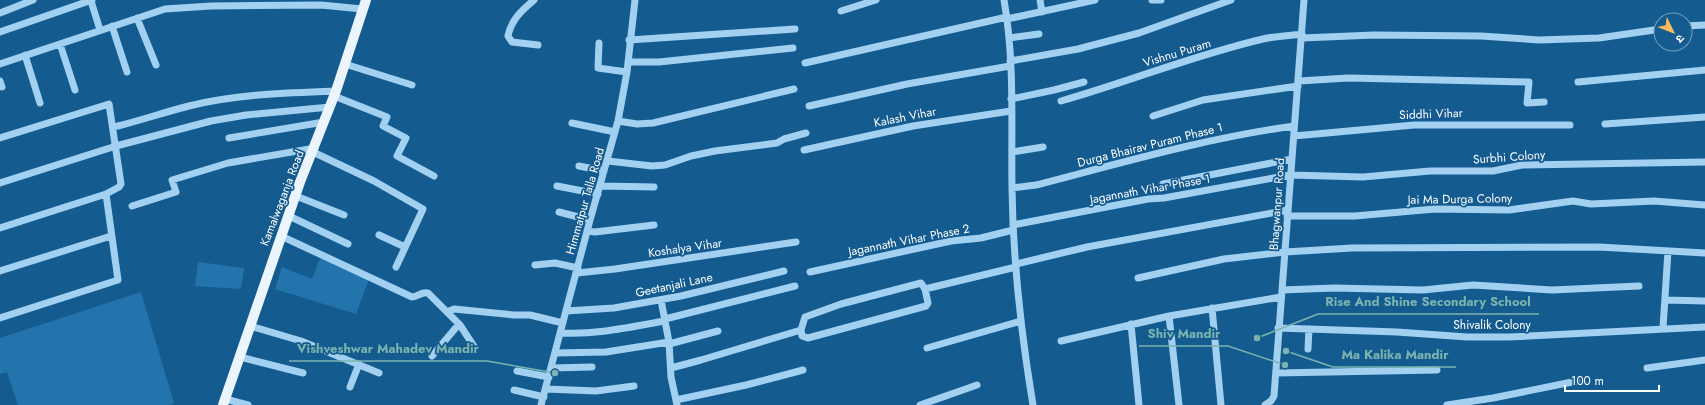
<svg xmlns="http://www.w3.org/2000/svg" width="1705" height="405" viewBox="0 0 1705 405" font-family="Jost,'Noto Sans Devanagari',sans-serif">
<rect width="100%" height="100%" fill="#145b90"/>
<path fill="#2374ad" d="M321,256L369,279L356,314L275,289L282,267L312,279Z
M198,262L244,268L241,289L195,286Z
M141,292L174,403L169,405H18L7,372L0,374V338Z"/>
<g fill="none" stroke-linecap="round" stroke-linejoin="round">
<path stroke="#a1d0f1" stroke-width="7" d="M534,0C522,10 511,20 508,36L512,42L538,45
M1004,0C1015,62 1011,125 1012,188C1013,260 1021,333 1033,405
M1040,0L1042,12
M1152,0H1161
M91,1L100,30
M841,11L876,0
M0,13L33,0
M137,18L156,65
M1007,19L1095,0
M112,26L127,72
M1685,26L1705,25
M0,32L92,0
M1009,38L1039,34
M1302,38L1374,35L1481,36L1539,40L1599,38L1661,29
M629,40L795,29
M599,43L598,68L627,72
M60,44L75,90
M25,55L40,103
M1010,61L1078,49L1139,33L1231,0
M628,62H659L793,48
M805,63L1007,17
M0,64L165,9L211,6L321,5L362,9
M345,64L412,85
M0,81L2,87
M1299,81L1348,78L1529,82L1527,103L1544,102
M1578,82L1705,70
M334,96L387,117L383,126L406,138L397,156L434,176
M1011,99L1054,90L1084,82
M1061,101C1128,82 1194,55 1263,39C1275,36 1289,36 1302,34
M809,106L907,84L1010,66
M1153,116L1203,100L1298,86
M618,121L637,124L653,123L794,89
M572,123L615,132
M1605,124L1705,117
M118,126C142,120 165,112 189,106C237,94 287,93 336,91
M1294,136L1414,125H1570
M0,138L109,104L121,184L119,187L106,194L118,280L0,318
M229,138L324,122
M804,150L913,126L1011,111
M313,152L374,181L423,209L396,267
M1012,152L1043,147
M608,161L652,166L665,165L691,156L715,151L777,143L784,139L806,133
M579,166L604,171
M0,183L116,146L211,121L246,115L330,107
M1163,184L1292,159
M557,186L598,194
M600,186L654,187
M1012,188L1036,185C1121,163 1206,138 1294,126
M296,196L344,215
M132,206L176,192L172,180L228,163L315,148
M559,212L590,220
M289,216L348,244
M1287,216H1355L1435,209L1509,210L1573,201L1591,204L1654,201L1705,205
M1013,225L1148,199L1164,198L1290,175L1363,177L1430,171H1493L1522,165L1705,162
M0,228L106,194
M587,231L595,232L654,225
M379,235L405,247
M281,236L412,297C418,297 422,291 428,293L460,325L475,348
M1016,264L1087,247L1288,210
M535,265L555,263L578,268
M0,271L111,236
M810,272L951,241L981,238L1013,230
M577,273L615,269L796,242
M1138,278L1224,259L1285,252L1352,248L1599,247L1705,253
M1282,290L1334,288L1423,290L1473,285L1552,290L1639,286
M661,300L669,342L671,377L677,405
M1665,300L1705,301
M1212,308L1221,405
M566,311L614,308L681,296L784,271
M447,312L454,309L514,315H530L563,323
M1169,316L1179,405
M665,319L795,286
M1131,324L1139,405
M250,326L301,341L379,373
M1278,328L1397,332L1467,337H1509L1705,327
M1663,328L1668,251
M801,330L802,336L808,338L926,306L928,303L925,289
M561,333C596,335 630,327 665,321
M1061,341L1169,316L1281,297
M669,344L718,331
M927,348L1021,321
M1308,349L1309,329
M555,353L606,352L669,342
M432,356L459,324
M240,357L303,373
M551,368L592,367
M671,368L701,360L801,330L805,317L841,304L921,283L925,289L1016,267
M1647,368L1705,360
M517,371L549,377
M1276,373L1437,370
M350,387L359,364
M546,389L596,391L634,386
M514,390L544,397
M225,399L248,405
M676,400L746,385L803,370
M541,405L590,220L618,121L627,72L635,0
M920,405L977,385
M1265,405L1271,401L1274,396L1304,0
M1447,405L1493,398L1577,381"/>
<path stroke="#ebf5ff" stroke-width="10" d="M223,405L300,182L336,91L366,0"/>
</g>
<g text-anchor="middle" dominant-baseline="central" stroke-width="3.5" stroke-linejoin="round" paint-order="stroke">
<g font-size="12" fill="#fff" stroke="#145b90">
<text transform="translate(1177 53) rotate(-17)">Vishnu Puram</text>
<text transform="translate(1431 114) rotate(-2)">Siddhi Vihar</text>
<text transform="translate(905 117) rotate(-11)">Kalash Vihar</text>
<text transform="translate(1150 145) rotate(-14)">Durga Bhairav Puram Phase 1</text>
<text transform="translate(1509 157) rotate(-4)">Surbhi Colony</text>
<text transform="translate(1150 189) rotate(-10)">Jagannath Vihar Phase 1</text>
<text transform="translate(282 198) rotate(-69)">Kamalwaganja Road</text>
<text transform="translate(1460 199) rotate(-1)">Jai Ma Durga Colony</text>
<text transform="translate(585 201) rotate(-74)">Himmatpur Talla Road</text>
<text transform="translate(1277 204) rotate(-86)">Bhagwanpur Road</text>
<text transform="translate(909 240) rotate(-11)">Jagannath Vihar Phase 2</text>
<text transform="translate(685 248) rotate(-8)">Koshalya Vihar</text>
<text transform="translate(674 285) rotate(-12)">Geetanjali Lane</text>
<text x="1492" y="325">Shivalik Colony</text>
</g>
</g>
<path fill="none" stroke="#7bb4af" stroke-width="1.5" d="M1257 338L1318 314H1539M1285 365L1228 346H1139M555 373L487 361H289M1286 351L1333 367H1456"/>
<g fill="#7bb4af" stroke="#145b90" stroke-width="1.5">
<circle cx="1257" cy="338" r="4"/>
<circle cx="1285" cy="365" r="4"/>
<circle cx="555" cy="373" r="4"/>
<circle cx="1286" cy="351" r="4"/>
</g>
<g font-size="13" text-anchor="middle" font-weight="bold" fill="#7bb4af" stroke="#145b90" stroke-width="3.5" stroke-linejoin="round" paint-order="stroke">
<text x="1428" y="306">Rise And Shine Secondary School</text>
<text x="1184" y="338">Shiv Mandir</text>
<text x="388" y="353">Vishveshwar Mahadev Mandir</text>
<text x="1395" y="359">Ma Kalika Mandir</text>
</g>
<g transform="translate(1673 32) rotate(133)"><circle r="19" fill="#145b90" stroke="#729dbc"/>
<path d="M0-3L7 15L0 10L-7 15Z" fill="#ffbc61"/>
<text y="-6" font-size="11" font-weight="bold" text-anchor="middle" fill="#ffffff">उ</text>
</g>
<path d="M1565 385v6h94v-6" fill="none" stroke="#ffffff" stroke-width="2"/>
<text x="1571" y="385" font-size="12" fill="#ffffff" stroke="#145b90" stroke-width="3" paint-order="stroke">100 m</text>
</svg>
